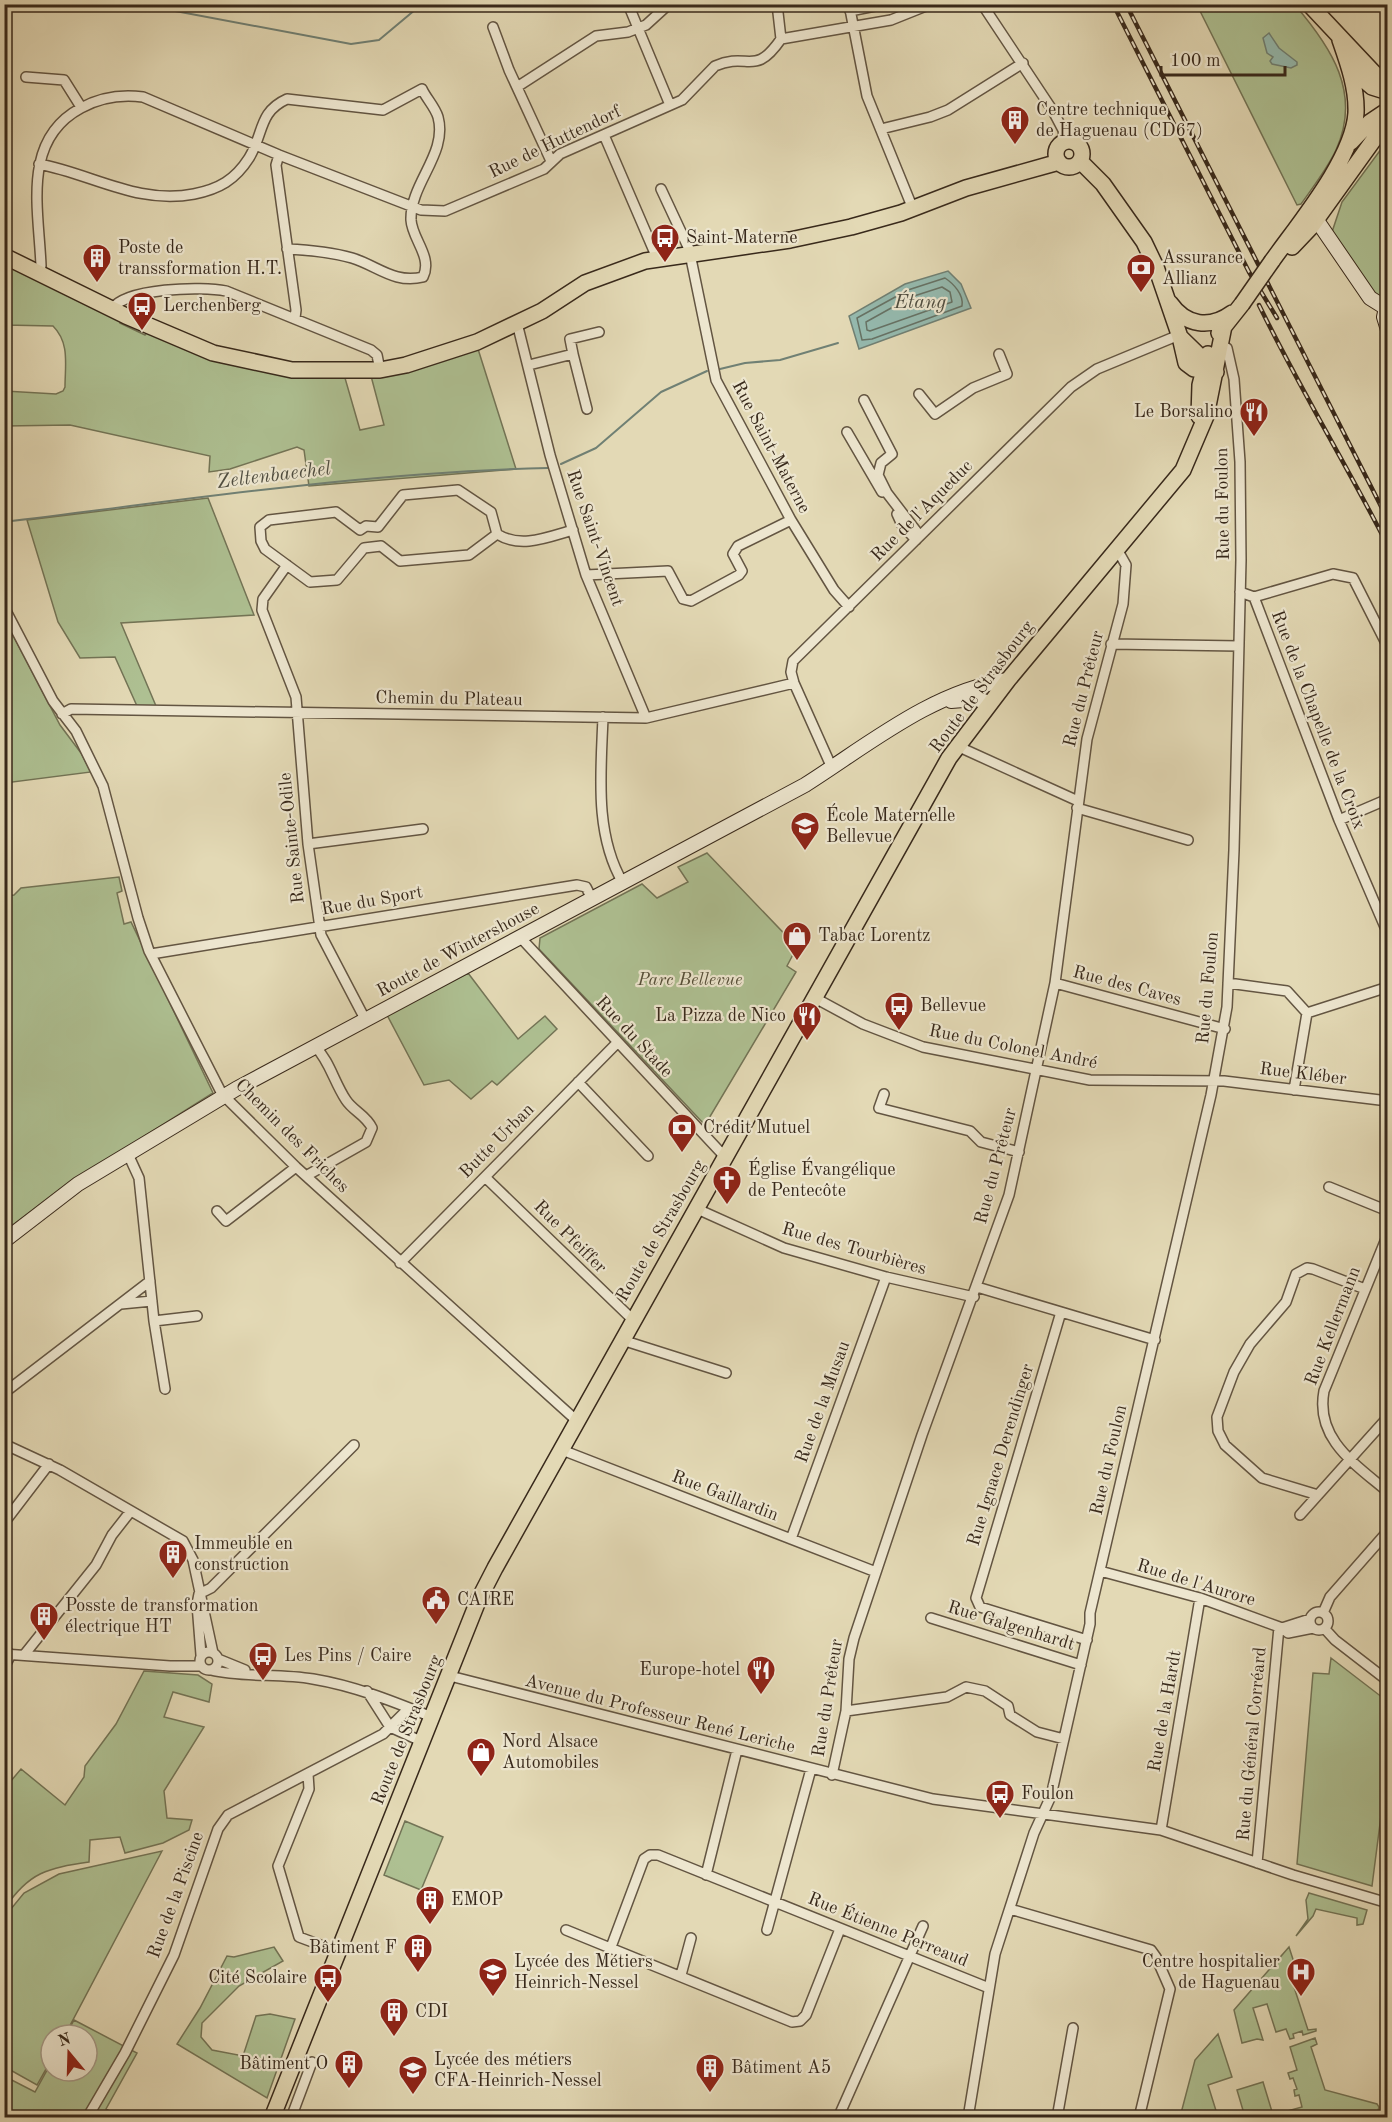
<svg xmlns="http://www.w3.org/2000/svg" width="1392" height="2122" viewBox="0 0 1392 2122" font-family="'Old Standard TT',serif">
<rect width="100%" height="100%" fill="#e3d9b5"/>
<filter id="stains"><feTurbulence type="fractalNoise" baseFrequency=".00333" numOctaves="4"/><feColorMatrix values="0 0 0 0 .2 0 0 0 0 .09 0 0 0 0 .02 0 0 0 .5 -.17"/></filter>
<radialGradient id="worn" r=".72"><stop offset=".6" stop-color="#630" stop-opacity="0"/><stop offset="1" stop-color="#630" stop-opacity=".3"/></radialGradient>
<path fill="#aec092" stroke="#737456" stroke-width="1.5" d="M1197,5H1295C1331,47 1362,93 1336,150C1327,169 1313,187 1301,204L1297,205Z
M1387,141V294L1377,298L1332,232L1342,202Z
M4,262L121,320L120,323L145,335L147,332C215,364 270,379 345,378L360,430L384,425L371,376L478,349L516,469L309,486L304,450L297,447L230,469L209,472L210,456L70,425L5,426V391L56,394L63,391L65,387C65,365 70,343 53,326L5,325Z
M208,498L254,615L121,623L156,706H137L115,657L80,658L58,622L27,520Z
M4,618L60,725L81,753L91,772L5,783Z
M707,853L797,947L787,966L796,972L705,1125L539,949L540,938L642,884L657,898L688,882L678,867Z
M119,877L122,891L117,893L124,924L131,922L213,1093L59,1190L5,1231V896L14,895L21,888Z
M468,973L518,1039L545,1016L557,1029L497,1085L492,1081L471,1099L449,1080L424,1085L387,1015Z
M1331,1658L1387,1701V1769L1372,1886L1297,1864L1313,1673L1329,1674Z
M144,1671L198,1675L212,1684L209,1702L173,1692L164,1717L204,1727L164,1791L167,1818L192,1820L189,1830L163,1843L125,1853L120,1837L90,1840L89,1862C48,1868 29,1872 5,1908V1788L21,1769L65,1805L84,1777L85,1766L116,1724Z
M405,1821L443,1837L421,1890L384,1875Z
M162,1851L65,2035H51V2060L37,2085L5,2067L6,1915L24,1893L59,1874Z
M1309,1893L1367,1910L1363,1924L1357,1925V1918L1316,1909L1313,1916L1296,1936L1308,1919L1306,1900Z
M274,1947L283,1961L239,1986L202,2023L201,2037L212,2050L243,2056L256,2016L270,2014L295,2019L267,2098L177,2044L200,2008L227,1956L234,1957Z
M1289,1947L1300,1981L1293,1984L1308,2030L1316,2029V2031L1303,2035L1302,2031L1293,2034L1294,2038L1290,2039L1286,2029L1276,2032L1267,2004L1253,2008L1263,2040L1257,2039L1242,2043L1234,2010Z
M74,2020L137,2053L106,2109L119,2117H5L4,2076L35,2092L51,2063V2071H87V2035H66Z
M1218,2034L1232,2077L1208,2085L1218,2117H1180L1195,2060Z
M1315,2038L1317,2044L1311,2047L1325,2090L1377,2104L1379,2107L1376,2117H1245L1237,2090L1263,2082L1273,2115L1302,2107L1299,2095L1295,2096L1294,2090L1297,2089L1293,2078L1290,2079L1288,2073L1297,2070L1290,2047Z"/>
<path fill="#95baaf" stroke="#708074" stroke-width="1.5" d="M1269,33L1279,48L1297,62V65L1291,68L1272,64L1270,61L1273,57L1267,53L1263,38Z
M948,271L961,284L971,308L859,349L849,316L905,284Z"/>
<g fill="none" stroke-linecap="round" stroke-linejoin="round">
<path stroke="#667265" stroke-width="1.5" d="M945,278C954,284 964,295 962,306L872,339L862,340L857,318L908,290Z
M942,287L950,292L952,302L870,331L867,330L866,322L911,297Z"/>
<path stroke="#708074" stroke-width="2" d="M71,4H74
M138,4L351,44L379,40L422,4
M720,369L745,363L780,360L838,343
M561,464L596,448L661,392L707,371
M4,522C185,500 366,472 548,468"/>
<g stroke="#635542" stroke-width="12">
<path id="street" d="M628,4L670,105
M777,4L781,39
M849,4L867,96L913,209
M982,4L1053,111L1063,130L1065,142
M850,11L885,4
M493,27L509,70L551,161
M26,77L64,80L81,107
M517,87L596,36L628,32L646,25L669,4
M881,129L930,117L948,110L1023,63
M604,135L657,258
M279,155L276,165L296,310L295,318
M39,164C92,174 138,205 194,194C219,189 235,180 249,158C264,134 258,112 287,99L383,110L422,89C426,98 435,107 438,117C448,154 410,183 411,220C412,239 433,257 423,277C394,284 378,266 352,258C331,252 309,250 287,249
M661,189L689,249L716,380L791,520L834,590L849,607
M39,271L41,266C39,210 21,140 81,108C101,97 120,94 143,97L279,155L421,210L445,211L544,169L560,154L682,100L715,66C749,51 754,78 781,39L891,20L931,4
M112,309C125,288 202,286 226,291L371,350L377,355L380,370
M517,323L550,455L586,575L646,718
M573,354L570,339L599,332
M529,365L573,354L587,409
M919,394L935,414L973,388L1007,374L999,354
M864,400L892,454L881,463L878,475L887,493L920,536
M847,432L882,492
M897,514L902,525L916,540
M497,534L469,555L400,561L381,546L364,548L337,580L310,582L265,549L261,541L260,527L269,520L336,512L360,530L366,526L378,527L403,495L458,490L491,512L497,534C521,549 548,537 573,530
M287,565L263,599L262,610L296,697L308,844L321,935L365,1019
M586,575L668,571L683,599L691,601L739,575L742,571L733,554L738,546L791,520
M1240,592L1254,597L1339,820L1388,934
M1254,597L1333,574L1353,578L1388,647
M4,607L53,701L76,731L103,786L138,918L149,951L222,1094L296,1167L577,1421
M1111,644L1239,646
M62,714L71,709L646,718L794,683
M603,717C601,772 594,834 623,883
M957,746L1078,801
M832,768L794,683L791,672L793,661L1071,387L1097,369L1179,335
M1077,808L1188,840
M1339,820L1388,799
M308,844L423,829
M520,937L725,1157
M151,954L577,885L586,887L592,899
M1055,983L1225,1029
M1228,983L1287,991L1307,1013
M815,998L863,1024L923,1047L1090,1080L1224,1081L1388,1101
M578,1082L648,1156
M1294,1090L1307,1013L1388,987
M884,1094L879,1108L970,1131L981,1142L1019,1152
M128,1154L139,1178L154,1321L165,1389
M306,1176L366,1142L372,1128C366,1115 353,1111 346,1100C334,1082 330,1062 315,1046
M485,1177L633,1320
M1329,1187L1388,1211
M695,1208L784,1248L886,1277L974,1297
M217,1211L226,1221L296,1167
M1388,1234L1324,1391C1315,1439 1355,1464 1388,1492
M400,1263L617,1043
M977,1287L1155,1340
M121,1304L152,1301
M1061,1312L976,1598L980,1607L1087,1640
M154,1321L197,1316
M622,1340L726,1373
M4,1393L150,1281
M4,1444L60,1470L183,1541L193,1560L213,1653
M562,1450L876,1572
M1318,1495L1262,1478L1225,1445L1218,1431L1217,1417L1234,1372L1250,1344L1286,1302L1296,1274L1307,1268L1313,1269L1365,1289
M1300,1515L1388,1417
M4,1523L49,1464
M791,1539L886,1277
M1100,1571L1200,1598L1282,1628L1288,1633L1313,1628
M199,1594L211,1588L354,1445
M199,1594L197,1604L201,1655
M1310 1621a9 9 0 1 1 18 0a9 9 0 1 1-18 0Z
M1323,1613L1330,1597L1388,1531
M931,1618L1081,1665
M1282,1628L1310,1619
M1325,1629L1335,1640L1388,1681
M200 1661a9 9 0 1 1 18 0a9 9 0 1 1-18 0Z
M4,1654L170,1666H201
M24,1655L96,1565L112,1535L130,1512
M218,1659L245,1670
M4,1668L11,1654
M211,1670C243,1678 279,1673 313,1679C355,1686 392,1701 432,1717
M450,1676L933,1799L1161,1830L1293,1875L1388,1903
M367,1691L390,1727L423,1742
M846,1711L947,1697L966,1687L985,1691L1008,1706L1010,1715L1037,1732L1064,1739
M308,1774L309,1789L278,1866L299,1937L339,1952
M832,1775L846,1711L849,1659L854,1638L922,1435L1009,1195L1055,983L1087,739L1123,604L1126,565L1118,551
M1161,1830L1200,1598
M1257,1863L1279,1627
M706,1875L737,1750
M1010,1909L1151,1950L1156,1957L1170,1989L1139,2118
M566,1930L792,2022L800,2021L806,2015L840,1929
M767,1930L811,1769
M611,1947L644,1859L650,1855H658L989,1988
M681,1975L691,1938
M87,2118L125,2053L174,1955L218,1829L228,1815L383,1734L409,1708
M291,2118L312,2062
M838,2118L923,1926
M968,2118L995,1954L1034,1833L1051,1796L1090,1624V1613L1211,1095L1227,1007L1234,850L1241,560L1240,462L1234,379L1227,348
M1057,2118L1073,2028"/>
</g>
<g stroke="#38291b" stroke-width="16">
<path id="secondary" d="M1315,211L1318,222L1370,298L1386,308
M1386,308L1384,317L1388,330
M951,701L976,699L990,703
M4,1241L78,1184L236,1089L805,785C868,745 933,691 1008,680"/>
</g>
<g stroke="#38291b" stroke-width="18">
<path id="primary" d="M1309,4L1388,88
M1349,67L1372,87L1388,92
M1056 154a13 13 0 1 1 26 0a13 13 0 1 1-26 0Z
M1351,142L1370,122L1388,110
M1080,161L1103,184L1144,242L1156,267L1180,337L1216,372
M1292,247L1311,227L1388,120
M4,256L126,316L213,353L292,370H380L406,365L477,342L542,311L585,283L645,261L790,240L851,227L901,213L966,188L1059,162
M1272,261C1299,223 1353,159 1356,113C1357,88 1348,63 1340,40
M1170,303C1186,326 1210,329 1232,313
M1219,333L1242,304
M1180,337L1186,363L1194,369L1210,372
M1199,416L1200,385L1208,354
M272,2118L478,1601L495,1568L949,758L1008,680L1183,470L1206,416L1224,326"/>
</g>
<use href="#street" stroke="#ede6cf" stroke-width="9"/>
<use href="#secondary" stroke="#ede6cf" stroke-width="14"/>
<use href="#primary" stroke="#e3d9b5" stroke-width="15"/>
<g stroke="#38291b" stroke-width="4.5">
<path id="rail" d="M1113,4L1249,272L1277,318
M1126,4L1388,520
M1259,305C1299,387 1346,464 1388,546"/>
</g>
<use href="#rail" stroke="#ede6cf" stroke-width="2" stroke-dasharray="7" stroke-linecap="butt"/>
<g stroke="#38291b" stroke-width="18" stroke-linecap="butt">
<path id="primary-bridge" d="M1242,304L1272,261"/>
</g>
<use href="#primary-bridge" stroke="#e3d9b5" stroke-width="15"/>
</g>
<defs>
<g id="building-pin" transform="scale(1.5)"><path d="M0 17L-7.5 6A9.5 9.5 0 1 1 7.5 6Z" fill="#8f2418" stroke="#ede6cf"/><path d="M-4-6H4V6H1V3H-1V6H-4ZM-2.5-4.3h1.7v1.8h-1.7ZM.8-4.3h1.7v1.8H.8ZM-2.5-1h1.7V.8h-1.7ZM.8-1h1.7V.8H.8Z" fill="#fff"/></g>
<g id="bus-pin" transform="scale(1.5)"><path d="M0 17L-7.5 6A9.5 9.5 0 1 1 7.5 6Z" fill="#8f2418" stroke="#ede6cf"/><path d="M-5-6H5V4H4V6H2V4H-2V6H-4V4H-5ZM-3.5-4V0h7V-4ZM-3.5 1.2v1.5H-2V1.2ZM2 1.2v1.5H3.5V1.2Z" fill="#fff"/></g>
<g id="bank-pin" transform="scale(1.5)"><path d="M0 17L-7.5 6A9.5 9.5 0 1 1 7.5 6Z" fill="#8f2418" stroke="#ede6cf"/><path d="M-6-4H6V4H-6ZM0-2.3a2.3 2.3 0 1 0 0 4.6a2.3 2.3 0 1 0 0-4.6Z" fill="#fff"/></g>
<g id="restaurant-pin" transform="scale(1.5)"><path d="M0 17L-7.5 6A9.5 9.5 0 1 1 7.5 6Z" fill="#8f2418" stroke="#ede6cf"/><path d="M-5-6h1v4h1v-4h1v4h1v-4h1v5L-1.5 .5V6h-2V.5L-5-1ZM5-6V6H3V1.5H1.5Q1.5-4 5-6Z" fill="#fff"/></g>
<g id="school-pin" transform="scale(1.5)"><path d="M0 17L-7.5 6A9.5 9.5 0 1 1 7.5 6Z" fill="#8f2418" stroke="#ede6cf"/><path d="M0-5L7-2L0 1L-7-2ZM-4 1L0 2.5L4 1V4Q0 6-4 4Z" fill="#fff"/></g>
<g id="shop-pin" transform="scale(1.5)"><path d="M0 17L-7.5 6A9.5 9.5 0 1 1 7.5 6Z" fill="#8f2418" stroke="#ede6cf"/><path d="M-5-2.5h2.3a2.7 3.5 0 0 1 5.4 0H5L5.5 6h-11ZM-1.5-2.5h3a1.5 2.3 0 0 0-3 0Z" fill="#fff"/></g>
<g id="church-pin" transform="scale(1.5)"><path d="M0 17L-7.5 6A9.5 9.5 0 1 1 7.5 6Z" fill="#8f2418" stroke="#ede6cf"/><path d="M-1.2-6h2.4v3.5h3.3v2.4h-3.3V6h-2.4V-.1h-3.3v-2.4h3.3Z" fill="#fff"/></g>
<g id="civic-pin" transform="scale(1.5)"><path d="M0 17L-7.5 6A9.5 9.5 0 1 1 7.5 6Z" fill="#8f2418" stroke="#ede6cf"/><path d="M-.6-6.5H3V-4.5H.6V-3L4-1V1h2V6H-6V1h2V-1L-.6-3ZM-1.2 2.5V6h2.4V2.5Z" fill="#fff"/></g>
<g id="hospital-pin" transform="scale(1.5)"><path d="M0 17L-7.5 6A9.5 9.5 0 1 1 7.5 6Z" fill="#8f2418" stroke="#ede6cf"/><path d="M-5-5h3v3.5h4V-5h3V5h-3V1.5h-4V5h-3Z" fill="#fff"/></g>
</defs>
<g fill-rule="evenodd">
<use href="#building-pin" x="1015" y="120"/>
<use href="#bus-pin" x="665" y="238"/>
<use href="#building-pin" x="97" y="258"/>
<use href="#bank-pin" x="1141" y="268"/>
<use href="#bus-pin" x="142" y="306"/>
<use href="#restaurant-pin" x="1254" y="412"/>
<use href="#school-pin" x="805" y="826"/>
<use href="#shop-pin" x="797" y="936"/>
<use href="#bus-pin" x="899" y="1006"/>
<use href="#restaurant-pin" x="807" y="1016"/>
<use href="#bank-pin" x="682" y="1128"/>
<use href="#church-pin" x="727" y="1180"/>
<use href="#building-pin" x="173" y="1554"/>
<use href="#civic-pin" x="436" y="1600"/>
<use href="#building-pin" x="44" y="1616"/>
<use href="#bus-pin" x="263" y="1656"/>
<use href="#restaurant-pin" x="761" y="1670"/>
<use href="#shop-pin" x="481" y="1752"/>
<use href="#bus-pin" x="1000" y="1794"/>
<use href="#building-pin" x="430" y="1900"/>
<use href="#building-pin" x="418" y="1948"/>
<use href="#school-pin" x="493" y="1972"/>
<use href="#hospital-pin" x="1301" y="1972"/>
<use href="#bus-pin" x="328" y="1978"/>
<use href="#building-pin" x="394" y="2012"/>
<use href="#building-pin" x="349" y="2064"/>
<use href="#building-pin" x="710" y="2068"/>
<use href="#school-pin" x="413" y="2070"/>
</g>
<g text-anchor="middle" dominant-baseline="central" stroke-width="4.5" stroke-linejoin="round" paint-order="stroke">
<g font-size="18" fill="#38291b" stroke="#ede6cf" text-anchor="start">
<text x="1036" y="110">Centre technique<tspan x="1036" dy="21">de Haguenau (CD67)</tspan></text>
<text x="686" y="238">Saint-Materne</text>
<text x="118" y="248">Poste de<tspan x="118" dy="21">transsformation H.T.</tspan></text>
<text x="1162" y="258">Assurance<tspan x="1162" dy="21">Allianz</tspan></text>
<text x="163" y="306">Lerchenberg</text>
<text x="1233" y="412" text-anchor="end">Le Borsalino</text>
<text x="826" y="816">École Maternelle<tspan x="826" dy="21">Bellevue</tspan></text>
<text x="818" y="936">Tabac Lorentz</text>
<text x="920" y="1006">Bellevue</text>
<text x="786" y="1016" text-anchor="end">La Pizza de Nico</text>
<text x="703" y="1128">Crédit Mutuel</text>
<text x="748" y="1170">Église Évangélique<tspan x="748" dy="21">de Pentecôte</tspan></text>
<text x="194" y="1544">Immeuble en<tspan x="194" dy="21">construction</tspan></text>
<text x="457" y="1600">CAIRE</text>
<text x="65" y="1606">Posste de transformation<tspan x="65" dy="21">électrique HT</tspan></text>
<text x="284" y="1656">Les Pins / Caire</text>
<text x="740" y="1670" text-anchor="end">Europe-hotel</text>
<text x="502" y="1742">Nord Alsace<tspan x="502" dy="21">Automobiles</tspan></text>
<text x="1021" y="1794">Foulon</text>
<text x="451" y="1900">EMOP</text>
<text x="397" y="1948" text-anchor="end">Bâtiment F</text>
<text x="514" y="1962">Lycée des Métiers<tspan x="514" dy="21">Heinrich-Nessel</tspan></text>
<text x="1280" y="1962" text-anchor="end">Centre hospitalier<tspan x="1280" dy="21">de Haguenau</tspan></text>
<text x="307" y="1978" text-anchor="end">Cité Scolaire</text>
<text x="415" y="2012">CDI</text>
<text x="434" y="2060">Lycée des métiers<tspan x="434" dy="21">CFA-Heinrich-Nessel</tspan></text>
<text x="328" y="2064" text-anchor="end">Bâtiment O</text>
<text x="731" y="2068">Bâtiment A5</text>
</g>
<g font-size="18" fill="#38291b" stroke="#ede6cf">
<text transform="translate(555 142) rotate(-26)">Rue de Huttendorf</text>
<text transform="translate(771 447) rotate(62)">Rue Saint-Materne</text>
<text transform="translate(1223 504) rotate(-91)">Rue du Foulon</text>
<text transform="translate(922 511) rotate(-45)">Rue de l'Aqueduc</text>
<text transform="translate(595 538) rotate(71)">Rue Saint-Vincent</text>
<text transform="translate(982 687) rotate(-53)">Route de Strasbourg</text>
<text transform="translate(1084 689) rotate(-76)">Rue du Prêteur</text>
<text transform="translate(449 699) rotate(1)">Chemin du Plateau</text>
<text transform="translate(1318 720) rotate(69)">Rue de la Chapelle de la Croix</text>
<text transform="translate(292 838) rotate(-96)">Rue Sainte-Odile</text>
<text transform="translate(372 901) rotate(-10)">Rue du Sport</text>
<text transform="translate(458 950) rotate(-28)">Route de Wintershouse</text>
<text transform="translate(1127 986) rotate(15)">Rue des Caves</text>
<text transform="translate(1208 988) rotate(-85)">Rue du Foulon</text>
<text transform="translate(634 1037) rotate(47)">Rue du Stade</text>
<text transform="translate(1013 1047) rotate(11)">Rue du Colonel André</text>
<text transform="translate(1303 1074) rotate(7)">Rue Kléber</text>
<text transform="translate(292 1136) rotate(45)">Chemin des Friches</text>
<text transform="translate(497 1141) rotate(-45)">Butte Urban</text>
<text transform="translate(996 1166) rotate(-75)">Rue du Prêteur</text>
<text transform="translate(661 1231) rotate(-60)">Route de Strasbourg</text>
<text transform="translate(570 1237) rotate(45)">Rue Pfeiffer</text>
<text transform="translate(854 1249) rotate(16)">Rue des Tourbières</text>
<text transform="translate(1333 1326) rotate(-69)">Rue Kellermann</text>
<text transform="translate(823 1402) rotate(-70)">Rue de la Musau</text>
<text transform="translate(1001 1455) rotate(-73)">Rue Ignace Derendinger</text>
<text transform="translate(1109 1460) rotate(-77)">Rue du Foulon</text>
<text transform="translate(725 1496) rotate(21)">Rue Gaillardin</text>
<text transform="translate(1196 1583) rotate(17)">Rue de l'Aurore</text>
<text transform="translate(1011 1626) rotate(17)">Rue Galgenhardt</text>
<text transform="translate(828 1698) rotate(-81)">Rue du Prêteur</text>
<text transform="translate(1165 1711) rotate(-80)">Rue de la Hardt</text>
<text transform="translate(660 1714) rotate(14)">Avenue du Professeur René Leriche</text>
<text transform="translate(407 1730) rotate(-68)">Route de Strasbourg</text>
<text transform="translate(1252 1744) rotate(-85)">Rue du Général Corréard</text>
<text transform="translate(176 1895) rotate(-70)">Rue de la Piscine</text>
<text transform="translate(888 1930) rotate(22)">Rue Étienne Perreaud</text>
</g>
<g font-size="18" font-style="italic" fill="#564f39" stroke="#ede6cf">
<text x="690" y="980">Parc Bellevue</text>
</g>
<g font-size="20" font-style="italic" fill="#4f4d40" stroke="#ede6cf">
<text x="920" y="303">Étang</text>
<text transform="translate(274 476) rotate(-7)">Zeltenbaechel</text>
</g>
</g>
<rect width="1392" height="2122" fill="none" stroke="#e3d9b5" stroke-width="24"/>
<rect x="6" y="6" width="1380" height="2110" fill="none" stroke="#38291b" stroke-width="3"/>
<rect x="12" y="12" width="1368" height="2098" fill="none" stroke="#38291b" stroke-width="1.5"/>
<g transform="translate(69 2053) rotate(341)"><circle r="28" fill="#ede6cf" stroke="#a59a87" stroke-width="1.5"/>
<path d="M0-4.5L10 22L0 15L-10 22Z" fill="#8f2418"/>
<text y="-9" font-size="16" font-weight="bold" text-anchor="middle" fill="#38291b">N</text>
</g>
<path d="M1161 66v9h124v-9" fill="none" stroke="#38291b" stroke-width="3"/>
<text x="1170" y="66" font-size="18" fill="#38291b" stroke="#ede6cf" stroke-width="4.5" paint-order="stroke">100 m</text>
<rect width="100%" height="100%" filter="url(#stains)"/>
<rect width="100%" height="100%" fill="url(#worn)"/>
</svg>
